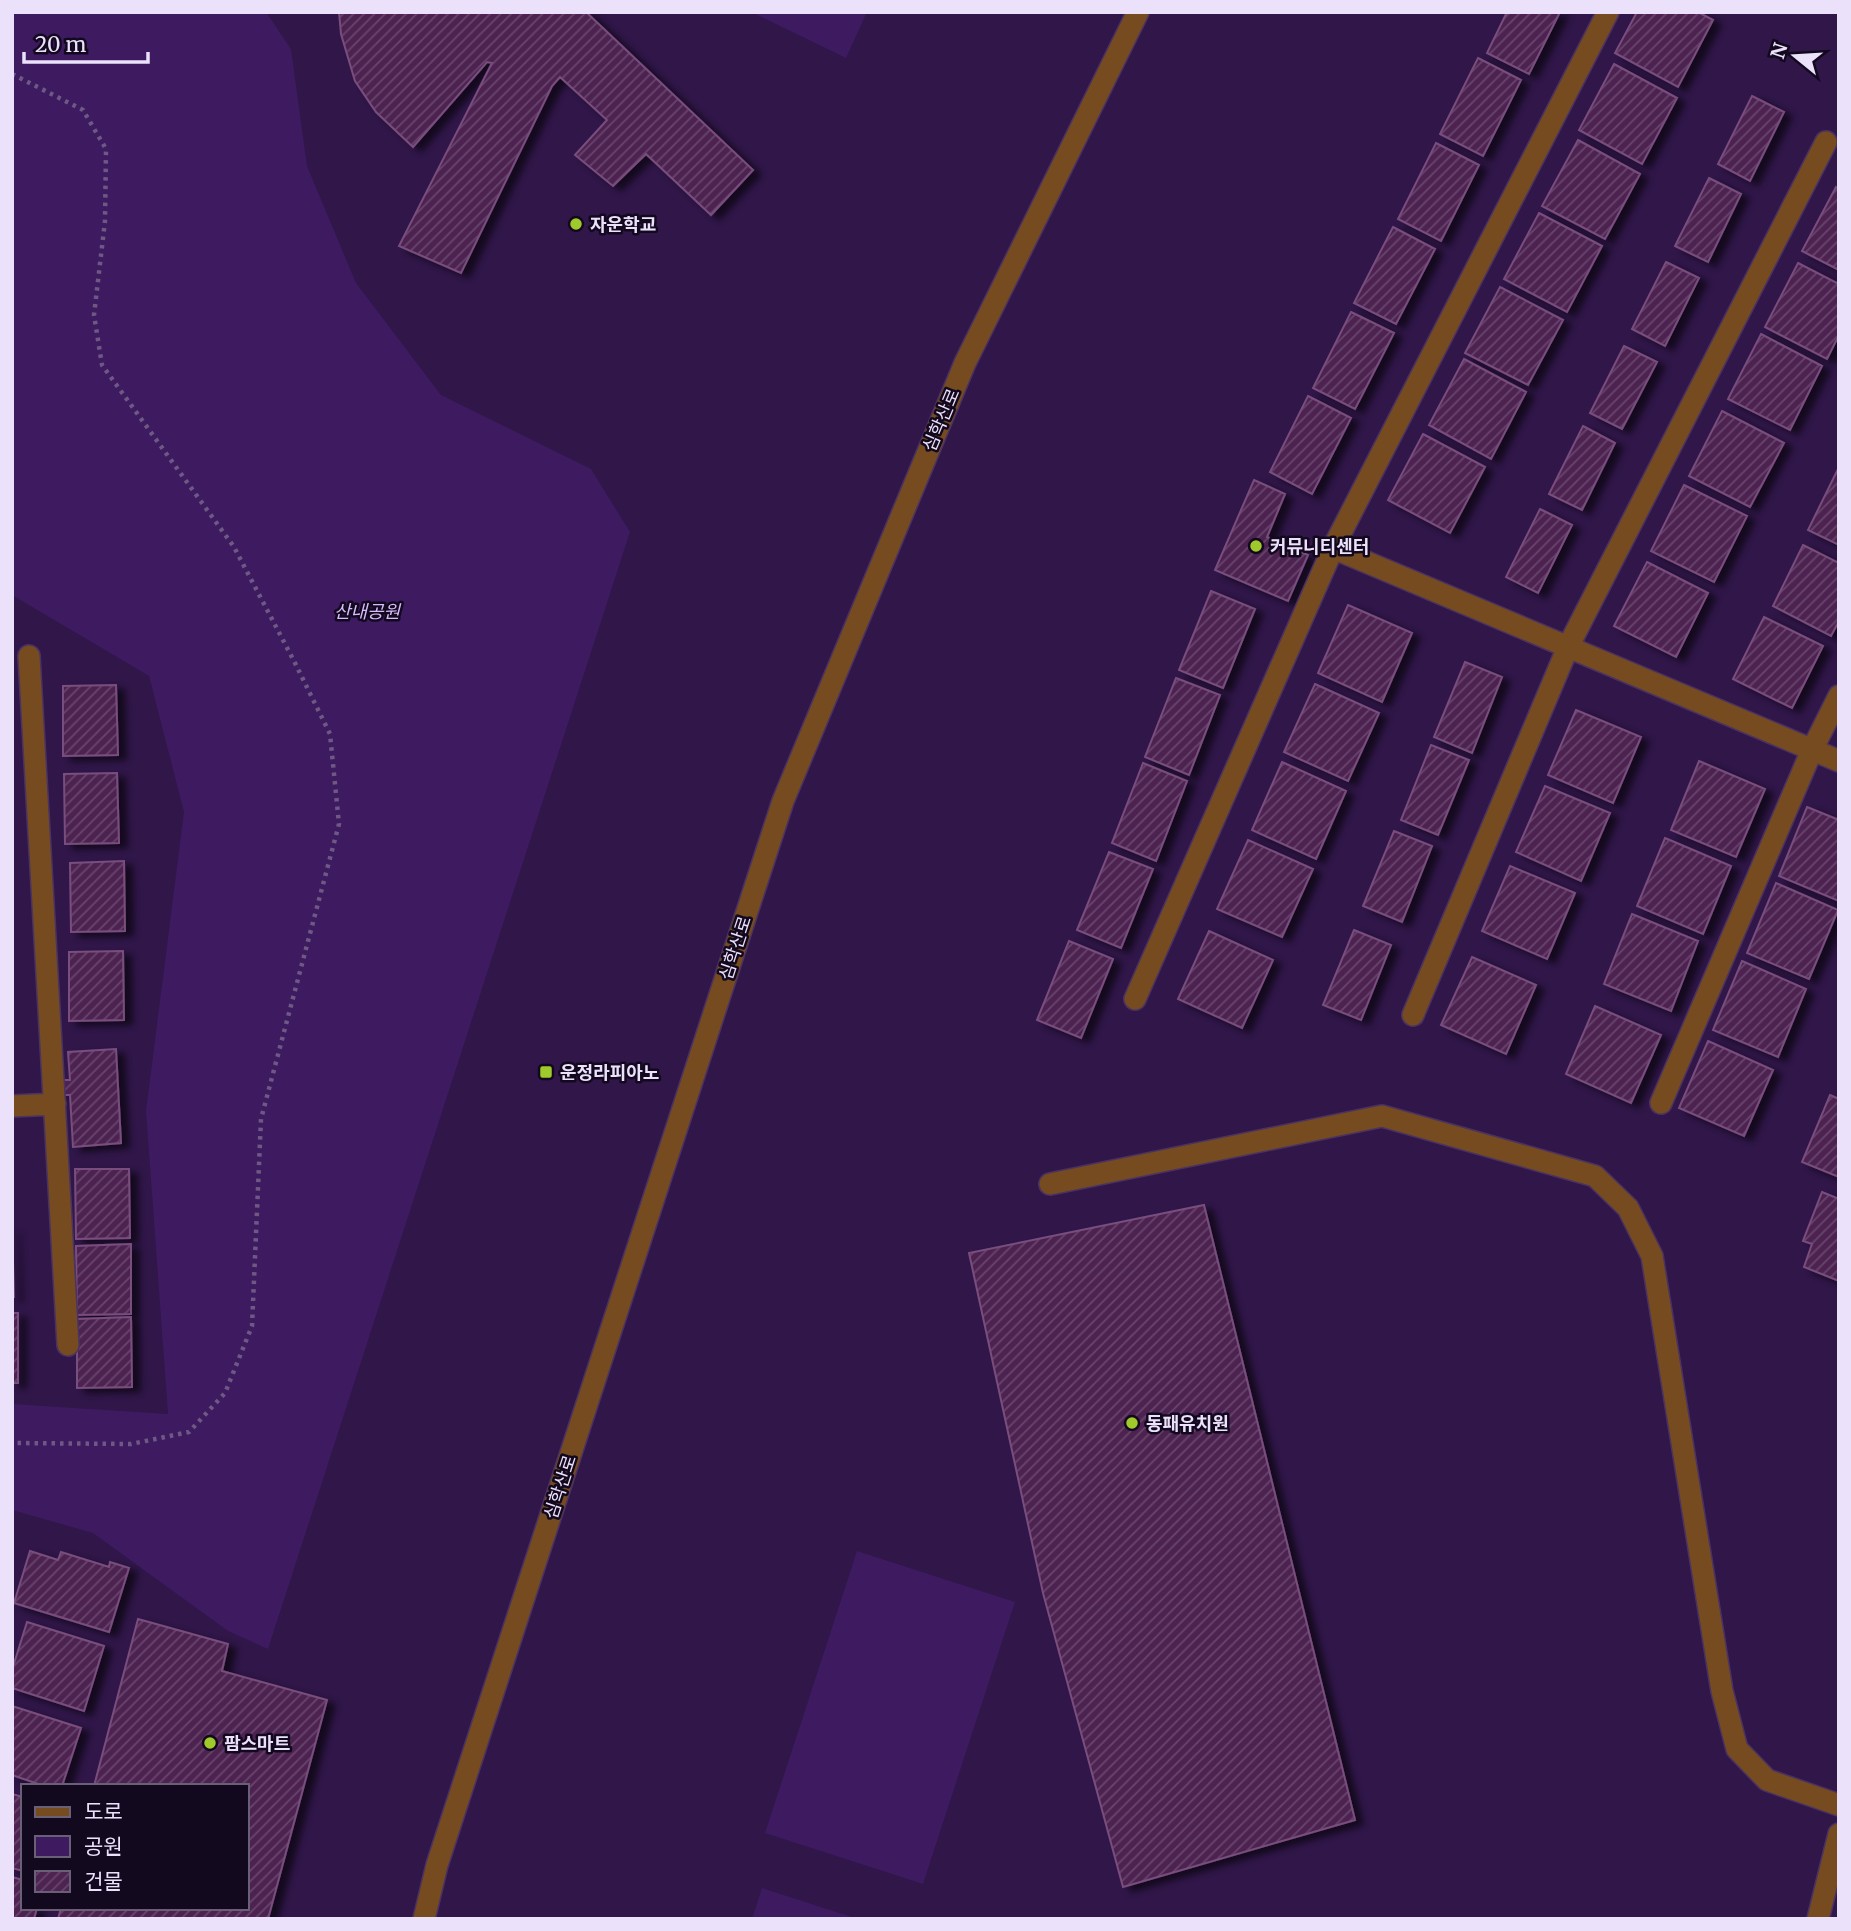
<svg xmlns="http://www.w3.org/2000/svg" width="1851" height="1931" viewBox="0 0 1851 1931" font-family="Merriweather,'Noto Sans KR',serif">
<defs>
<pattern id="building-hatch" width="6" height="6" patternUnits="userSpaceOnUse" patternTransform="scale(1.75)"><rect width="6" height="6" fill="#4d2451"/><path d="M-1 1l2-2M0 6l6-6M5 7l2-2" fill="none" stroke="#67446b"/></pattern>
<filter id="shadow"><feDropShadow dx="8" dy="4.5" stdDeviation="3.5" flood-color="#0009"/></filter>
</defs>
<rect width="100%" height="100%" fill="#301649"/>
<path fill="#3e1a60" d="M12,12H266L291,49L307,166L356,283L441,395L591,469L630,532L268,1649L228,1631L93,1533L12,1510V1404L168,1414L146,1111L184,812L149,676L12,595Z
M751,12H867L846,58Z
M857,1551L1015,1602L923,1884L765,1833Z
M762,1888L858,1919H752Z"/>
<path fill="url(#building-hatch)" stroke="#794d7d" stroke-width="2" filter="url(#shadow)" d="M339,12H586L753,170L711,215L646,154L613,186L575,155L607,120L560,77L552,86L461,273L399,246L492,63L487,62L413,147L376,112L355,81L341,34Z
M1507,12H1560L1529,74L1487,53Z
M1637,12H1698L1713,20L1678,87L1615,53Z
M1478,58L1521,80L1483,156L1440,134Z
M1614,64L1677,98L1642,164L1579,130Z
M1752,96L1784,112L1750,181L1718,164Z
M1578,140L1640,174L1605,239L1542,206Z
M1436,143L1479,165L1441,241L1398,219Z
M1709,178L1741,194L1708,262L1675,246Z
M1836,187L1839,189V270L1802,251Z
M1539,213L1602,246L1567,312L1504,279Z
M1393,227L1435,249L1396,324L1354,303Z
M1666,262L1699,278L1665,346L1632,329Z
M1798,263L1839,284V335L1827,359L1765,327Z
M1500,287L1563,320L1528,385L1465,353Z
M1351,312L1394,333L1355,409L1313,388Z
M1761,334L1822,366L1790,430L1728,399Z
M1624,346L1657,362L1622,429L1590,413Z
M1464,359L1526,392L1491,459L1429,425Z
M1308,396L1351,418L1312,494L1270,472Z
M1722,411L1784,443L1750,507L1689,476Z
M1583,426L1615,443L1582,510L1549,494Z
M1423,434L1485,467L1450,533L1388,500Z
M1839,467V545L1808,530Z
M1254,480L1285,494L1267,537L1308,555L1288,601L1215,570Z
M1684,485L1747,516L1714,582L1651,551Z
M1540,509L1572,525L1538,593L1506,577Z
M1803,545L1839,563V621L1831,636L1773,606Z
M1647,562L1708,593L1676,657L1614,626Z
M1211,591L1255,609L1223,688L1179,670Z
M1348,605L1412,633L1382,702L1318,673Z
M1764,617L1823,646L1792,708L1733,679Z
M1465,662L1502,677L1472,753L1434,737Z
M1176,678L1220,695L1189,775L1145,757Z
M1315,684L1379,713L1348,781L1284,752Z
M116,685L118,755L63,756V686Z
M1576,710L1641,737L1613,803L1548,775Z
M1431,745L1469,760L1438,835L1401,820Z
M1699,761L1765,789L1736,857L1671,830Z
M1282,762L1346,791L1316,859L1252,830Z
M1143,763L1187,781L1156,861L1112,843Z
M117,773L119,843L65,844L64,774Z
M1545,786L1610,813L1581,881L1516,852Z
M1807,807L1839,820V901L1779,876Z
M1394,831L1432,846L1402,922L1363,906Z
M1665,838L1731,866L1703,934L1637,906Z
M1248,840L1313,869L1282,937L1217,909Z
M1109,852L1153,869L1121,948L1077,930Z
M124,861L125,931L71,932L70,863Z
M1510,866L1575,893L1547,959L1482,931Z
M1776,883L1838,910L1809,979L1747,953Z
M1632,914L1698,941L1671,1011L1604,984Z
M1354,930L1391,945L1361,1020L1323,1005Z
M1209,931L1273,960L1242,1028L1178,999Z
M1069,941L1113,959L1081,1038L1037,1020Z
M123,951L124,1020L69,1021V952Z
M1472,957L1536,985L1506,1054L1441,1025Z
M1742,961L1806,989L1778,1057L1713,1030Z
M1595,1006L1661,1035L1631,1103L1566,1074Z
M1708,1041L1773,1070L1744,1136L1679,1108Z
M116,1049L121,1143L73,1147L70,1095H63L62,1080H70L68,1052Z
M1830,1095L1839,1099V1177L1802,1162Z
M75,1169H129L130,1238L76,1239Z
M1822,1192L1839,1199V1281L1804,1267L1812,1244L1803,1241Z
M1204,1205L1355,1820L1123,1887L1043,1593L969,1253Z
M12,1228L14,1297H12Z
M131,1244V1314L77,1315L76,1246Z
M12,1313H18V1383H12Z
M131,1317L132,1387L77,1388V1319Z
M30,1551L58,1560L61,1552L109,1567L110,1562L129,1568L109,1632L14,1603Z
M138,1619L228,1644L222,1671L327,1700L268,1919H58L61,1908H247V1786H94Z
M27,1622L104,1646L84,1711L12,1688V1670Z
M12,1706L81,1728L62,1786H44L12,1775Z
M12,1794L23,1797V1871L12,1868Z
M12,1877L23,1880V1908H37L34,1919H12Z"/>
<g fill="none" stroke-linecap="round" stroke-linejoin="round">
<g stroke="#4a3262" stroke-width="24">
<path id="minor" d="M1333,548L1839,761
M29,656L68,1345
M1135,999L1333,548L1608,12
M1413,1015L1568,647L1826,142
M1661,1103L1812,750L1839,696
M12,1106L55,1104
M1050,1184L1382,1116L1595,1176L1628,1208L1652,1256L1722,1691L1737,1749L1767,1780L1839,1805
M424,1919L437,1865L783,801L965,363L1138,12
M1818,1919L1839,1834"/>
</g>
<path stroke="#6e5984" stroke-width="4.5" stroke-dasharray="3.5 5" stroke-linecap="butt" d="M12,74L83,110L106,149L105,221L94,315L102,365L234,547L294,661L330,734L339,824L261,1119L252,1326L225,1393L189,1432L131,1444L12,1443"/>
<use href="#minor" stroke="#754b1f" stroke-width="21"/>
</g>
<g fill="#a0c92c" stroke="#13091f" stroke-width="2.5">
<circle cx="576" cy="224" r="7"/>
<circle cx="1256" cy="546" r="7"/>
<rect x="539" y="1065" width="14" height="14" rx="3.5"/>
<circle cx="1132" cy="1423" r="7"/>
<circle cx="210" cy="1743" r="7"/>
</g>
<g text-anchor="middle" dominant-baseline="central" stroke-width="5" stroke-linejoin="round" paint-order="stroke">
<g font-size="18" font-weight="bold" fill="#ebe1fb" stroke="#13091f" text-anchor="start">
<text x="590" y="224">자운학교</text>
<text x="1270" y="546">커뮤니티센터</text>
<text x="560" y="1072">운정라피아노</text>
<text x="1146" y="1423">동패유치원</text>
<text x="224" y="1743">팜스마트</text>
</g>
<g font-size="18" fill="#ebe1fb" stroke="#13091f">
<text transform="translate(941 420) rotate(-67)">심학산로</text>
<text transform="translate(735 948) rotate(-72)">심학산로</text>
<text transform="translate(560 1487) rotate(-72)">심학산로</text>
</g>
<g font-size="18" font-style="italic" fill="#d7bcfb" stroke="#13091f">
<text x="367" y="611">산내공원</text>
</g>
</g>
<rect width="1851" height="1931" fill="none" stroke="#ebe1fb" stroke-width="28"/>
<rect x="21" y="1784" width="228" height="126" fill="#13091f" stroke="#695f77" stroke-width="2"/>
<rect x="35" y="1807" width="35" height="10" fill="#754b1f" stroke="#695f77" stroke-width="2"/>
<text x="84" y="1819" font-size="21" fill="#ebe1fb">도로</text>
<rect x="35" y="1836" width="35" height="21" fill="#3e1a60" stroke="#695f77" stroke-width="2"/>
<text x="84" y="1854" font-size="21" fill="#ebe1fb">공원</text>
<rect x="35" y="1871" width="35" height="21" fill="url(#building-hatch)" stroke="#695f77" stroke-width="2"/>
<text x="84" y="1889" font-size="21" fill="#ebe1fb">건물</text>
<g transform="translate(1795 56) rotate(288)" stroke="#13091f" stroke-width="5" paint-order="stroke">
<path d="M0-5L12 26L0 18L-12 26Z" fill="#ebe1fb"/>
<text y="-10" font-size="19" font-weight="bold" text-anchor="middle" fill="#ebe1fb">N</text>
</g>
<path d="M24 52v10h124v-10" fill="none" stroke="#ebe1fb" stroke-width="3.5"/>
<text x="35" y="52" font-size="21" fill="#ebe1fb" stroke="#13091f" stroke-width="5" paint-order="stroke">20 m</text>
</svg>
